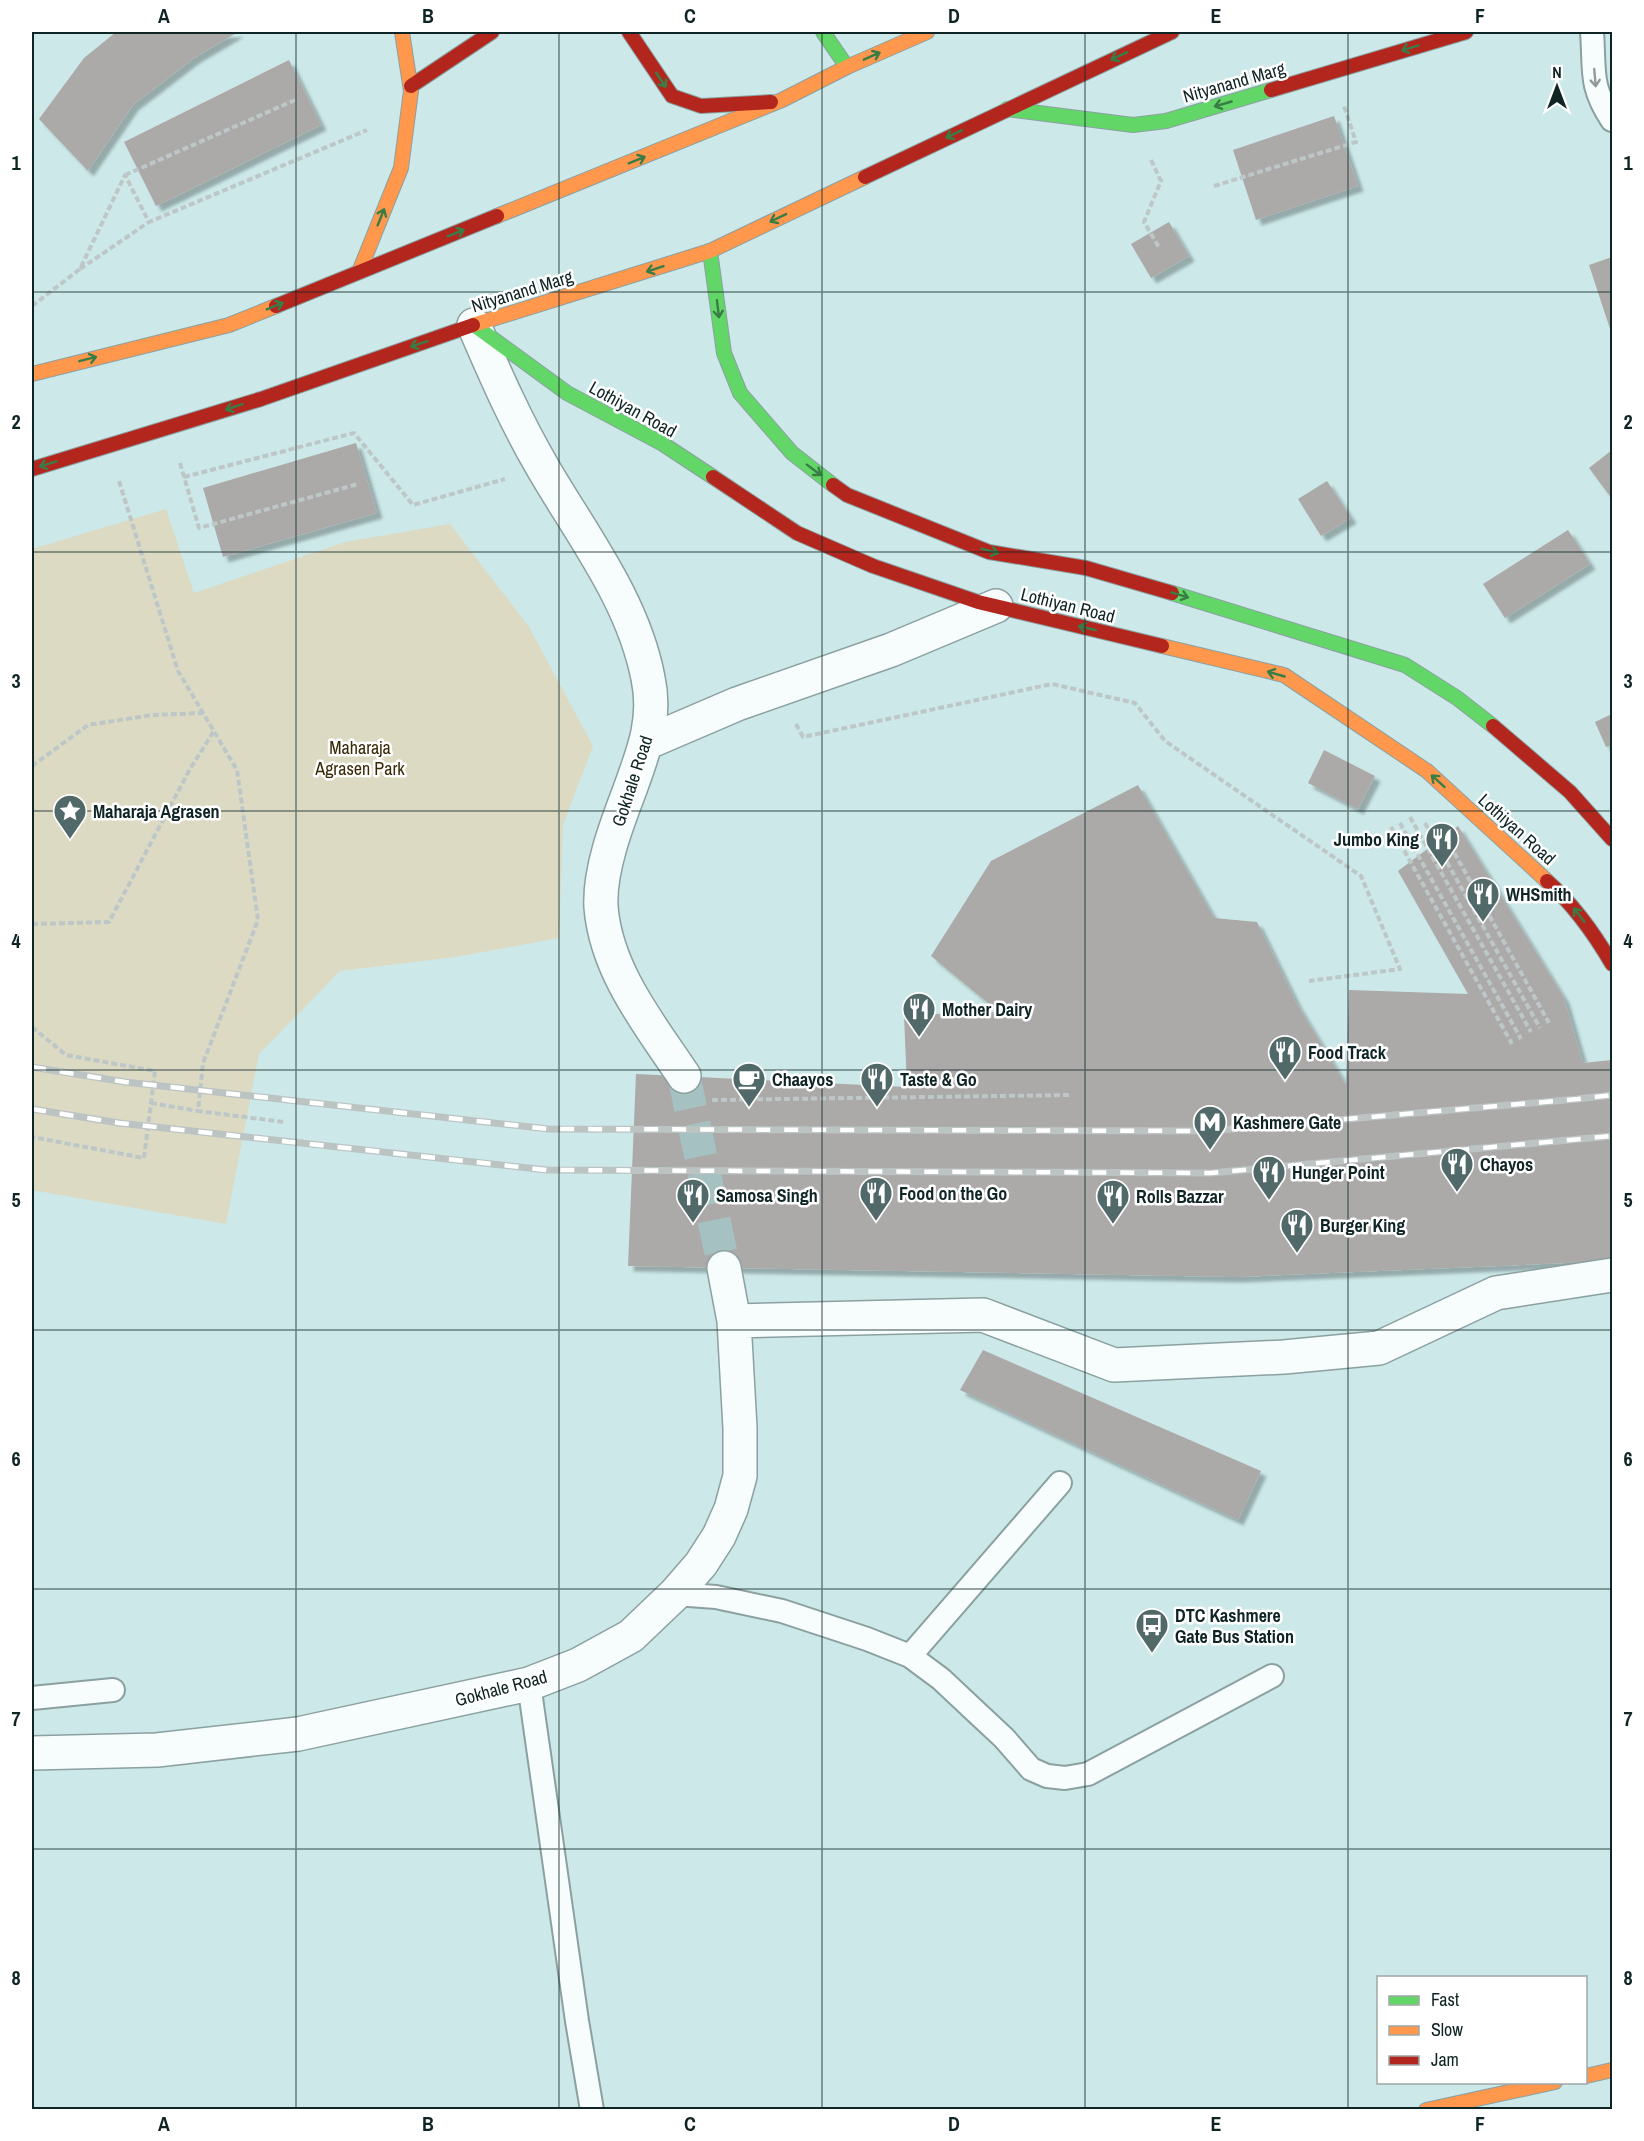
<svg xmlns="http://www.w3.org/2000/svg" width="1644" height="2141" viewBox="0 0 1644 2141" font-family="'Archivo Narrow',sans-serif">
<defs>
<filter id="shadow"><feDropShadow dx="5.5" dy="5.5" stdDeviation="1.5" flood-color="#0004"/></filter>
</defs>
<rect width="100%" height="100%" fill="#cce8e8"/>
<path fill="#dcdac3" d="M166,509L194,593L345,542L450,524L529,627L593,746L563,825L559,938L456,957L340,971L259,1054L226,1224L32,1190V549Z"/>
<path fill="#aca9a9" filter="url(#shadow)" d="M116,32H238L194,58L133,105L88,171L39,119L84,58Z
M289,60L321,125L156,206L124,142Z
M1334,116L1358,186L1256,220L1233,150Z
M1169,222L1189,256L1151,278L1131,244Z
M1612,257V335L1589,265Z
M356,443L377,513L223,557L203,488Z
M1612,450V499L1589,468Z
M1327,481L1351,518L1321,536L1298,499Z
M1568,530L1590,564L1505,618L1483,584Z
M1612,714V745L1606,747L1595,722Z
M1324,750L1375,776L1358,809L1308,783Z
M1138,785L1214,918L1257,922L1297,1004L1346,1085L1349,990L1468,994L1398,871L1458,826L1564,998L1583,1063L1612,1060V1261L1237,1277L628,1266L636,1074L907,1087L904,1015L999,1012L931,956L991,861Z
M983,1350L1261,1471L1238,1520L960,1390Z"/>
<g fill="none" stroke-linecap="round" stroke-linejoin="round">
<path stroke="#a6c1c1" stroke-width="33" stroke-dasharray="33 16" stroke-linecap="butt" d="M684,1076L724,1268"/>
<g stroke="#8ba0a1" stroke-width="26">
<path id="lane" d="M1592,32C1595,71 1589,85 1612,120
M675,1594L716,1597L782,1611L867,1639L910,1656L941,1679L974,1710L1004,1738L1031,1769L1047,1776L1065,1778L1088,1774L1272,1676
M910,1656L1060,1483
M529,1684L577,2021L592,2110
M32,1698L113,1690"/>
</g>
<g stroke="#8ba0a1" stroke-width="36">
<path id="street" d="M474,325C495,374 516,422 543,468C582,535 633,600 648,678C657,720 643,753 629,792C616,826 599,871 601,907C606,971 650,1025 684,1076
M646,743L737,704L891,650L996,606
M734,1321L983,1315L1114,1365L1284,1357L1379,1348L1496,1293L1612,1275
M32,1753L157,1750L298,1734L529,1684L578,1665L631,1636L675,1594L701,1564L719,1536L731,1509L740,1476V1428L734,1321L724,1268"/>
</g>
<g stroke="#8ba0a1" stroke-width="16">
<path id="fast" d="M823,32L847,67
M1007,109L1133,125L1166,121L1271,90
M710,251L724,353L740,393L792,453L833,485
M474,325L567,393L663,444L713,477
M1172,593L1405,665L1457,698L1493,726"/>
</g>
<g stroke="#8ba0a1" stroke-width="16">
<path id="slow" d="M497,216L782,100L847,67L927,32
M359,272L401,168L411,91L402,32
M473,325L710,251L865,177
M32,374L229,325L276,306
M1162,646L1284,675L1427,771L1547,881
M1586,2076L1612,2070
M1426,2110L1555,2082"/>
</g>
<g stroke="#8ba0a1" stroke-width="16">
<path id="jam" d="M629,32L672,96L701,106L771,102
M411,86L492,32
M1271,90L1466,32
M865,177L1172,32
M276,306L497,216
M32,469L261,399L473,325
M713,477L797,533L873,566L978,602L1162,646
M833,485L847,495L989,552L1086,568L1172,593
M1493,726L1570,792L1612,839
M1547,881C1574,905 1594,933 1612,964"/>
</g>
<path stroke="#bdc7c7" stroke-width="4" stroke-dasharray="6 3" stroke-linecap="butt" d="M1151,160L1161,181L1144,222L1160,249
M125,175L295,100
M1214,186L1356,142L1344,106
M80,269L149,222
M32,306L80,269L125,175L149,222L367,130
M180,463L199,528L358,484
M184,477L354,433L413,505L505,479
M119,481L178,671L237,770L258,920L203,1063L198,1111L284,1122
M796,724L803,737L1052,684L1135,703L1165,741L1361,876L1400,969L1309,981
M32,766L88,725L152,715L203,713
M1410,817L1531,1032
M1400,823L1521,1039
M1425,823L1540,1028
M1391,827L1512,1044
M1450,845L1549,1023
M32,924L109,922L190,769L214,731
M32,1027L66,1055L155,1071L144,1158L32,1137
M712,1100L1069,1095
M151,1103L198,1111"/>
<use href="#lane" stroke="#f7fcfc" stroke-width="22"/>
<use href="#street" stroke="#f7fcfc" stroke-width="33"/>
<use href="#fast" stroke="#63d668" stroke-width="14"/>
<use href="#slow" stroke="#ff974d" stroke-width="14"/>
<use href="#jam" stroke="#b3261e" stroke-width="14"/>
<g stroke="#bcc3c3" stroke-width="7">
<path id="rail" d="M32,1067L125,1082L549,1129L1209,1131L1578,1099L1612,1095
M32,1109L119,1123L547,1170L1211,1173L1612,1136"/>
</g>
<use href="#rail" stroke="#fff" stroke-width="4.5" stroke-dasharray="14" stroke-linecap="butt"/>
</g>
<defs><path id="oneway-shaft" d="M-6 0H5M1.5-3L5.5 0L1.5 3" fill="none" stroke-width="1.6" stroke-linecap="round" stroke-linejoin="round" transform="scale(1.5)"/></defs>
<g stroke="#397d46">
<use href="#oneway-shaft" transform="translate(1410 48) rotate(163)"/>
<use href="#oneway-shaft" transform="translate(872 56) rotate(-24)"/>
<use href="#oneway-shaft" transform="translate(1119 56) rotate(155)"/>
<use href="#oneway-shaft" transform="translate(661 80) rotate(56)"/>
<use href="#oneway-shaft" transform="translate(1223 104) rotate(164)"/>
<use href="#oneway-shaft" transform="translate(954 134) rotate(155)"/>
<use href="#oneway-shaft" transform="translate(637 160) rotate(-22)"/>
<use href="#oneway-shaft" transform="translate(381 217) rotate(-68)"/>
<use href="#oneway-shaft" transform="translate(778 218) rotate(154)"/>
<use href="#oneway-shaft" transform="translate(456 233) rotate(-22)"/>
<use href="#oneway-shaft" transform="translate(655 269) rotate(162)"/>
<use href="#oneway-shaft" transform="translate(275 306) rotate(-22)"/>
<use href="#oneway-shaft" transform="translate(718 309) rotate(83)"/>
<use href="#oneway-shaft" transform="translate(419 344) rotate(161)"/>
<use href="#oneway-shaft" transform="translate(88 359) rotate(-14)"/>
<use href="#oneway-shaft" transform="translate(234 407) rotate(162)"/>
<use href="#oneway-shaft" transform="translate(48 464) rotate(163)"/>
<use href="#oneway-shaft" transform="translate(814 470) rotate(37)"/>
<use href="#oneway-shaft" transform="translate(990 551) rotate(15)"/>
<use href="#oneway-shaft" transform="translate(1180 595) rotate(17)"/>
<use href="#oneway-shaft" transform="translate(1087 628) rotate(-166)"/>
<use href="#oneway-shaft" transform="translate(1276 674) rotate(-164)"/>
<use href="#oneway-shaft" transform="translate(1438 781) rotate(-138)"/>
<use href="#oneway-shaft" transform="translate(1579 915) rotate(-128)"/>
</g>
<use stroke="#8f9b9b" href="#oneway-shaft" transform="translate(1595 78) rotate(85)"/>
<path fill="none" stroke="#0f2424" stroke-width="1.5" stroke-opacity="0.55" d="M296,32V2110M559,32V2110M822,32V2110M1085,32V2110M1348,32V2110M32,292H1612M32,552H1612M32,811H1612M32,1070H1612M32,1330H1612M32,1589H1612M32,1849H1612"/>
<defs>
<g id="sight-pin" transform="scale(1.725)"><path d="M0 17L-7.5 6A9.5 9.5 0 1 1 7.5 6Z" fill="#516969" stroke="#fff"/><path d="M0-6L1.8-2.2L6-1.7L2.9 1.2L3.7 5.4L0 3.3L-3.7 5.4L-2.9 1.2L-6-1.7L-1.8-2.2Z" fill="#fff"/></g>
<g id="restaurant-pin" transform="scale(1.725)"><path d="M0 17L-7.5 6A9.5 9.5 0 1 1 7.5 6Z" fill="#516969" stroke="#fff"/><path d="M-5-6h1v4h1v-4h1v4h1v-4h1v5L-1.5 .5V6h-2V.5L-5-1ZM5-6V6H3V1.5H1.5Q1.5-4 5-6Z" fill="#fff"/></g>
<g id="cafe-pin" transform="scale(1.725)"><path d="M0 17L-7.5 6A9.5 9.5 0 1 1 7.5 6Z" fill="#516969" stroke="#fff"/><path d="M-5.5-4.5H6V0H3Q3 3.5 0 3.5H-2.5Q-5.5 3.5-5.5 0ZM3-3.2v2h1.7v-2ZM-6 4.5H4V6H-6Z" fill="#fff"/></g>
<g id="metro-pin" transform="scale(1.725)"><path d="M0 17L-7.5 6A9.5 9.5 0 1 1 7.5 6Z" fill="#516969" stroke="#fff"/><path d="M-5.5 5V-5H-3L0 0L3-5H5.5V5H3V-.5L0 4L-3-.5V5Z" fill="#fff"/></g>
<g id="bus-pin" transform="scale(1.725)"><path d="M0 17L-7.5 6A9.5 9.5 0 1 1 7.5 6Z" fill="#516969" stroke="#fff"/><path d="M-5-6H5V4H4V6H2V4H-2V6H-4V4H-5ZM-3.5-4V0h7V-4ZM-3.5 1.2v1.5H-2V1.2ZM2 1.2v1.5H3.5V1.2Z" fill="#fff"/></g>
</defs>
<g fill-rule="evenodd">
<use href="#sight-pin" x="70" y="811"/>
<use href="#restaurant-pin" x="1442" y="839"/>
<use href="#restaurant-pin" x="1483" y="894"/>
<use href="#restaurant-pin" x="919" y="1009"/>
<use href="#restaurant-pin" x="1285" y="1052"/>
<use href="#cafe-pin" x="749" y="1079"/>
<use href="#restaurant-pin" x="877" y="1079"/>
<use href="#metro-pin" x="1210" y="1122"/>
<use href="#restaurant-pin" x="1457" y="1164"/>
<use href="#restaurant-pin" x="1269" y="1172"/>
<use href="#restaurant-pin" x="876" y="1193"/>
<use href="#restaurant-pin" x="693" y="1195"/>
<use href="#restaurant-pin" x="1113" y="1196"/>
<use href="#restaurant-pin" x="1297" y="1225"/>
<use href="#bus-pin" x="1152" y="1625"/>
</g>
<g text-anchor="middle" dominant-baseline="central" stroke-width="5" stroke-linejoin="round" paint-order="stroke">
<g font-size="18" fill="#0f2424" stroke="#fff">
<text transform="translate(1234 82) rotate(-16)">Nityanand Marg</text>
<text transform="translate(522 291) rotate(-17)">Nityanand Marg</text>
<text transform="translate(633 409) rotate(29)">Lothiyan Road</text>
<text transform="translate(1068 605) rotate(14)">Lothiyan Road</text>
<text transform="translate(632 781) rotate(-72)">Gokhale Road</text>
<text transform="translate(1517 829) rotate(42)">Lothiyan Road</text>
<text transform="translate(501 1688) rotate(-15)">Gokhale Road</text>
</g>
<g font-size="18" fill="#3a2807" stroke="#fff">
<text x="360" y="747">Maharaja<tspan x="360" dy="21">Agrasen Park</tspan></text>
</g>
<g font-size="18" font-weight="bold" fill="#0f2424" stroke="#fff" text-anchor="start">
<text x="93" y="811">Maharaja Agrasen</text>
<text x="1419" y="839" text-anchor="end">Jumbo King</text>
<text x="1506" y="894">WHSmith</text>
<text x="942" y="1009">Mother Dairy</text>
<text x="1308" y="1052">Food Track</text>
<text x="772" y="1079">Chaayos</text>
<text x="900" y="1079">Taste &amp; Go</text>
<text x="1233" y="1122">Kashmere Gate</text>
<text x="1480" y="1164">Chayos</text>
<text x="1292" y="1172">Hunger Point</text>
<text x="899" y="1193">Food on the Go</text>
<text x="716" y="1195">Samosa Singh</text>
<text x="1136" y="1196">Rolls Bazzar</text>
<text x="1320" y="1225">Burger King</text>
<text x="1175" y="1615">DTC Kashmere<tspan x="1175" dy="21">Gate Bus Station</tspan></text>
</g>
</g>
<rect width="1644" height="2141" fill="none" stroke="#ffffff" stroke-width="66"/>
<rect x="1377" y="1976" width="210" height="108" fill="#ffffff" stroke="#9fa7a7" stroke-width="1.5"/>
<rect x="1389" y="1996" width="30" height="9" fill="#63d668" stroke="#9fa7a7" stroke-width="1.5"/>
<text x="1431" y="2006" font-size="18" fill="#0f2424">Fast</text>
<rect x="1389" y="2026" width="30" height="9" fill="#ff974d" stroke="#9fa7a7" stroke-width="1.5"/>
<text x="1431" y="2036" font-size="18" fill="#0f2424">Slow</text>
<rect x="1389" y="2056" width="30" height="9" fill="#b3261e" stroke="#9fa7a7" stroke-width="1.5"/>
<text x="1431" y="2066" font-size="18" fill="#0f2424">Jam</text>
<g transform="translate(1557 87)" stroke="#ffffff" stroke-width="4.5" paint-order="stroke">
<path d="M0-4.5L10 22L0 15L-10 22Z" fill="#0f2424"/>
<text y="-9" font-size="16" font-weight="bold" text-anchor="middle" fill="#0f2424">N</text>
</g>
<rect x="33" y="33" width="1578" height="2075" fill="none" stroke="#0f2424" stroke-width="2"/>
<g font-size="20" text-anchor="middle" font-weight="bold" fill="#0f2424">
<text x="164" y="23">A</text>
<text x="428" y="23">B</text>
<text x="690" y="23">C</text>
<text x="954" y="23">D</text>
<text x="1216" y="23">E</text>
<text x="1480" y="23">F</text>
<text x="16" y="170">1</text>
<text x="1628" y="170">1</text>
<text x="16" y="429">2</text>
<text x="1628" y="429">2</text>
<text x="16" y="688">3</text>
<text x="1628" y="688">3</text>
<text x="16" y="948">4</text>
<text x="1628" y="948">4</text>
<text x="16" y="1207">5</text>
<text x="1628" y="1207">5</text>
<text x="16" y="1466">6</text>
<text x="1628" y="1466">6</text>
<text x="16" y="1726">7</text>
<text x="1628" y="1726">7</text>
<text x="16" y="1985">8</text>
<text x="1628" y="1985">8</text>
<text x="164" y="2131">A</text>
<text x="428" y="2131">B</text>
<text x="690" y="2131">C</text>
<text x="954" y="2131">D</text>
<text x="1216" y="2131">E</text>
<text x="1480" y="2131">F</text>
</g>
</svg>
